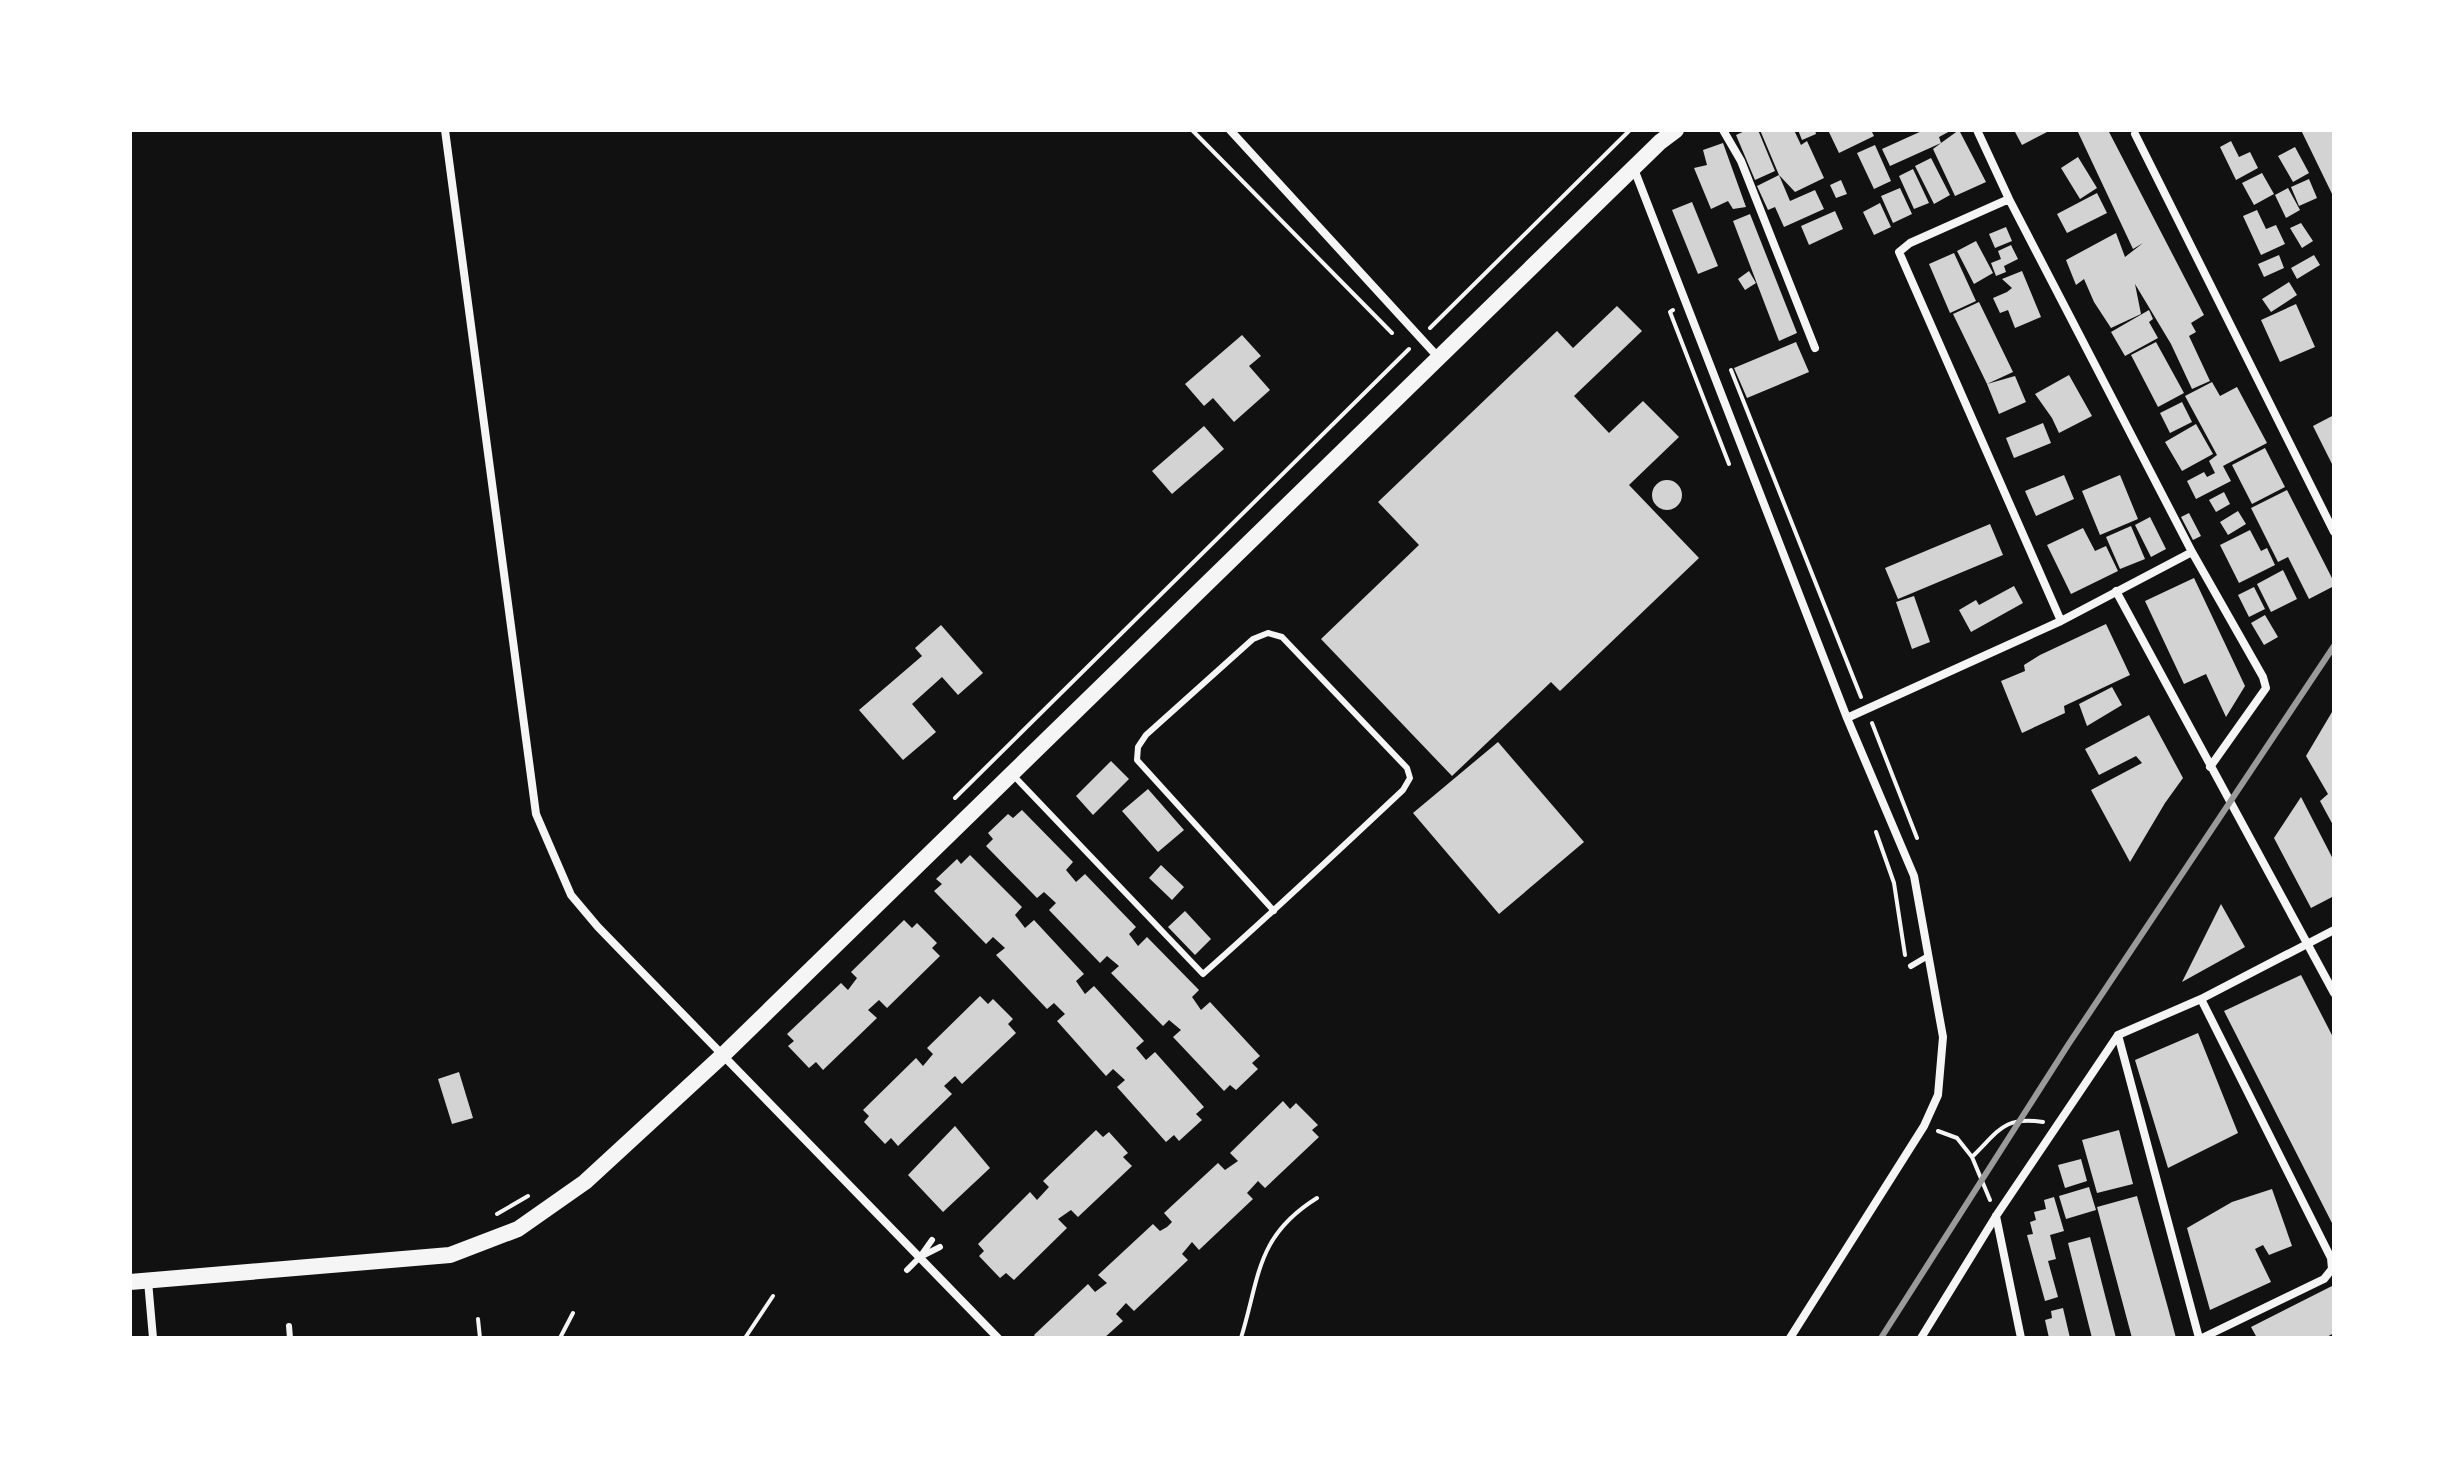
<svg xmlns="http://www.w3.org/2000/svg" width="2464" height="1468" viewBox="0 0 2464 1468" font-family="'Alegreya Sans',sans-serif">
<rect width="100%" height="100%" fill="#111"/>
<path fill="#d3d3d3" d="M1747,130H1758L1775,171L1755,180L1736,135Z
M1760,130H1794L1801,145L1807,141L1824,178L1795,192L1779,175Z
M1798,130H1815L1816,134L1802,140Z
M1828,130H1871L1874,136L1839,153Z
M1924,130H1952L1939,137L1941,143L1959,130L1986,182L1955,196L1933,149L1941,143L1890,166L1882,149Z
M2014,130H2051L2022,145Z
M2077,130H2108L2204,315L2191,323L2196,332L2189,336L2210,381L2192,389L2171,344L2135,284L2141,314L2111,328L2094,302L2084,279L2076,285L2066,260L2116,233L2125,257L2143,243L2133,249Z
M2301,130H2332L2334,134V198Z
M2231,141L2239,157L2250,152L2258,168L2236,180L2220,147Z
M1723,143L1746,207L1733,209L1728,201L1711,209L1694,168L1707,165L1703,150Z
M1875,145L1891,181L1874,189L1857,153Z
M2295,147L2309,173L2293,182L2278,156Z
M2078,157L2097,188L2080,199L2061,168Z
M1931,158L1950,195L1934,204L1915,166Z
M1913,169L1929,203L1914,209L1899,176Z
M2262,173L2274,194L2254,205L2242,183Z
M1779,175L1790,201L1815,190L1824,209L1784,227L1775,207L1768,210L1757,186Z
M2309,179L2317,198L2299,206L2291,187Z
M1841,180L1847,194L1836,198L1830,185Z
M1900,188L1912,214L1893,223L1881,196Z
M2288,188L2300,210L2286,218L2275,195Z
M2097,193L2107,213L2067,233L2057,214Z
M1692,202L1718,266L1698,274L1672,210Z
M1880,203L1891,227L1874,235L1863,212Z
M2257,210L2266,229L2276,225L2285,244L2261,255L2243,216Z
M1835,211L1843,229L1809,245L1801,226Z
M1750,214L1797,333L1779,341L1733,221Z
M2301,223L2313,241L2302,248L2290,228Z
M2006,227L2012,241L1995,248L1989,234Z
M1976,241L1993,273L1974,284L1957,251Z
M2011,245L2018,259L2004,266L2006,272L1996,276L1991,263L2001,259L1998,251Z
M1954,253L1976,301L1950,313L1929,264Z
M2279,255L2284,268L2264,277L2258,264Z
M2314,255L2320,265L2297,279L2291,268Z
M1749,271L1756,283L1745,290L1738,279Z
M2022,271L2041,317L2015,328L2008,310L2000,313L1993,298L2007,292L2012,288L2002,279Z
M2289,282L2297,295L2271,312L2262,299Z
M1979,302L2013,372L1987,384L1953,314Z
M2296,304L2315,347L2280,362L2261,320Z
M1617,306L1642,331L1574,396L1609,433L1643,401L1679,437L1629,485L1699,558L1560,691L1551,682L1452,776L1321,639L1419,545L1378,502L1557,331L1573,348Z
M2149,310L2153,319L2149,322L2158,338L2125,356L2111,332Z
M1242,335L1261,356L1249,366L1270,390L1234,422L1213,398L1204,406L1185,384Z
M1796,342L1809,372L1747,398L1734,368Z
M2156,342L2184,393L2158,407L2131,355Z
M2069,375L2092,416L2059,433L2052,418L2035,394Z
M2015,376L2026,402L1999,414L1987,384Z
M2212,382L2220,396L2237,387L2267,443L2223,466L2231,481L2196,499L2187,481L2204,472L2207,477L2215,473L2209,461L2217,455L2185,396Z
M2182,402L2192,422L2170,433L2160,413Z
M2334,415V468L2313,426Z
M2043,423L2051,443L2014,458L2006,438Z
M2196,424L2213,454L2182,471L2165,442Z
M1204,426L1224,449L1172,494L1152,471Z
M2265,448L2285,487L2252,504L2232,465Z
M2064,475L2074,499L2036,516L2025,491Z
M2120,475L2138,519L2100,535L2082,491Z
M1652 495a15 15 0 1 1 30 0a15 15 0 1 1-30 0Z
M2287,490L2334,582V586L2309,599L2288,557L2278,562L2251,508Z
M2224,492L2230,504L2216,512L2209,500Z
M2238,511L2246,524L2228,535L2220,522Z
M2189,513L2201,536L2193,540L2181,517Z
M2150,517L2166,549L2151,557L2135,525Z
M1990,524L2003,555L1898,599L1885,568Z
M2131,526L2145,559L2120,569L2106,537Z
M2083,528L2095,551L2106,546L2118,571L2071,594L2047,545Z
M2250,530L2261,551L2267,548L2275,565L2239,583L2220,545Z
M2283,570L2297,599L2271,612L2257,584Z
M2194,578L2245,686L2226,717L2206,674L2184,684L2145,601Z
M2014,586L2023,603L1971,632L1959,610L1976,600L1979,605Z
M2254,587L2265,609L2249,617L2238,595Z
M1914,596L1930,642L1912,649L1896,602Z
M2265,615L2278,637L2264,645L2251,623Z
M2106,624L2130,675L2064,706L2065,713L2022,733L2001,681L2025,671L2024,665L2040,655Z
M941,625L983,673L958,695L942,677L912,704L936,732L903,760L859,710L922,656L915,648Z
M2112,687L2122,705L2087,726L2079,704Z
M2332,712L2334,717V827L2320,801L2328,794L2306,756Z
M2149,715L2183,778L2165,803L2130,862L2091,790L2142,763L2136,756L2099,775L2085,749Z
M1498,742L1584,842L1499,914L1413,813Z
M1111,761L1129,779L1093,815L1076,796Z
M1148,789L1184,830L1158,852L1122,811Z
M2301,797L2334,861V896L2311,908L2274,838Z
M1022,810L1073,862L1066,870L1076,882L1085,874L1136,927L1129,934L1138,946L1147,937L1199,990L1192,997L1201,1010L1210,1002L1260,1056L1252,1063L1258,1069L1236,1090L1230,1085L1224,1091L1173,1037L1181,1030L1169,1020L1163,1026L1111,973L1119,966L1107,956L1100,963L1049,910L1056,903L1044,892L1037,898L986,846L993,839L988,833L1008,814L1013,818Z
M970,855L1022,907L1015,915L1025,928L1034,920L1084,974L1076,981L1085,994L1094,986L1144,1041L1136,1048L1146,1060L1155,1052L1204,1107L1196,1114L1202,1120L1179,1141L1174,1135L1166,1142L1117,1087L1125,1080L1113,1069L1106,1076L1057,1021L1065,1014L1054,1003L1047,1009L996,955L1005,948L993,937L986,944L934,891L942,884L936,879L957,859L961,864Z
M1161,865L1184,887L1172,900L1149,878Z
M2221,904L2245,947L2182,982Z
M1185,911L1211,939L1195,955L1168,927Z
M904,920L912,928L917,923L937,943L932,948L940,956L887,1008L879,1000L868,1010L877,1018L823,1070L816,1062L809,1068L788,1046L794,1041L787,1034L841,983L848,990L857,978L851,972Z
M2301,975L2334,1039V1227L2224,1011Z
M980,996L988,1004L993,999L1013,1019L1008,1024L1016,1033L962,1084L955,1076L944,1086L952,1094L898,1146L891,1138L885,1144L864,1122L869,1116L863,1110L916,1058L923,1066L933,1054L927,1048Z
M2198,1033L2238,1133L2168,1168L2135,1060Z
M459,1072L473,1118L452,1124L438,1079Z
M1283,1101L1290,1109L1296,1103L1318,1125L1312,1130L1319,1137L1265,1188L1258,1181L1247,1193L1253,1199L1199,1250L1192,1242L1182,1254L1188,1260L1134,1311L1126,1303L1116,1314L1123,1321L1104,1338H1036L1034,1335L1088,1284L1095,1292L1107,1283L1098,1275L1153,1224L1160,1231L1167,1227L1172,1222L1164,1213L1218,1163L1225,1170L1238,1161L1230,1153Z
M955,1126L990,1168L943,1212L908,1175Z
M1096,1130L1103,1137L1109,1132L1128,1153L1123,1157L1132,1166L1078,1217L1071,1210L1058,1219L1067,1228L1014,1280L1006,1273L1000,1278L979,1256L984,1251L978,1244L1030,1192L1037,1200L1049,1187L1043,1181Z
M2119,1130L2133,1184L2097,1193L2082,1140Z
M2081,1159L2087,1181L2065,1188L2058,1165Z
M2089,1187L2096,1210L2066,1219L2059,1196Z
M2272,1189L2292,1246L2269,1255L2263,1245L2255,1249L2271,1282L2210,1310L2187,1228L2232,1202Z
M2137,1196L2168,1308L2176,1338H2132L2097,1207Z
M2054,1197L2064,1231L2050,1235L2056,1259L2048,1261L2058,1297L2045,1301L2027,1235L2033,1234L2030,1222L2036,1220L2034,1212L2046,1209L2044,1200Z
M2090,1237L2116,1338H2092L2068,1243Z
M2334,1285V1333L2325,1338H2257L2251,1327Z
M2063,1308L2070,1338H2049L2045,1320L2052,1318L2051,1311Z"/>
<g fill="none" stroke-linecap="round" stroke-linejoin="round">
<path stroke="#f5f5f5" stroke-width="4" d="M1192,130L1392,333
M1673,310L1670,312L1729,464
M1430,328L1630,130
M1731,370L1861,697
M1872,723L1917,838
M955,798L1409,349
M1876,832L1894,883L1905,955
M1938,1131L1957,1138L1972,1157L1990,1200
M1972,1157C1999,1131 2003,1116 2043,1122
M497,1214L528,1196
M478,1319L480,1338
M560,1338L573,1313
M745,1338L773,1296
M1241,1338C1260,1276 1256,1236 1317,1198"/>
<path stroke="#f5f5f5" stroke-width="6" d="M1014,776L1203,974C1271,914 1337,852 1403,790L1410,778L1407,768L1282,637L1268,633L1253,639L1146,735L1138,747L1137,760L1274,911
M1911,966L1928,956
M932,1240L920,1257L940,1247
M907,1270L920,1257
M289,1326L290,1338"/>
<path stroke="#f5f5f5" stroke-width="8" d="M445,130L536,814L571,895L598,927L998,1338
M1230,130L1438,357
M1723,130L1741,161L1815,348
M1977,130L2009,199L2192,552L2263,677L2266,688L2210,767
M2135,134L2334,532
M1634,169L1847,718L1914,876L1943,1037L1938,1095L1924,1126L1790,1338
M2009,199L1910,243L1899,252L2061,621
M2116,591L2334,993
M1847,718L2061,621L2192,552
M2201,999L2331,1258L2332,1269L2324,1279L2202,1338
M2118,1035L2199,1338
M2118,1035L2201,999L2334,930
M1996,1216L2021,1338
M148,1281L153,1338
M1921,1338L1996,1216L2118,1035"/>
<path stroke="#f5f5f5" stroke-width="16" d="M130,1282L450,1255L518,1229L585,1182L723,1055L1660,142L1676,130"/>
<path stroke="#9a9a9a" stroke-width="6" d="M1881,1338L2068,1045L2334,646"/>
</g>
<rect width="2464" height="1468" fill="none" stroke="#ffffff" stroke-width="264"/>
</svg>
